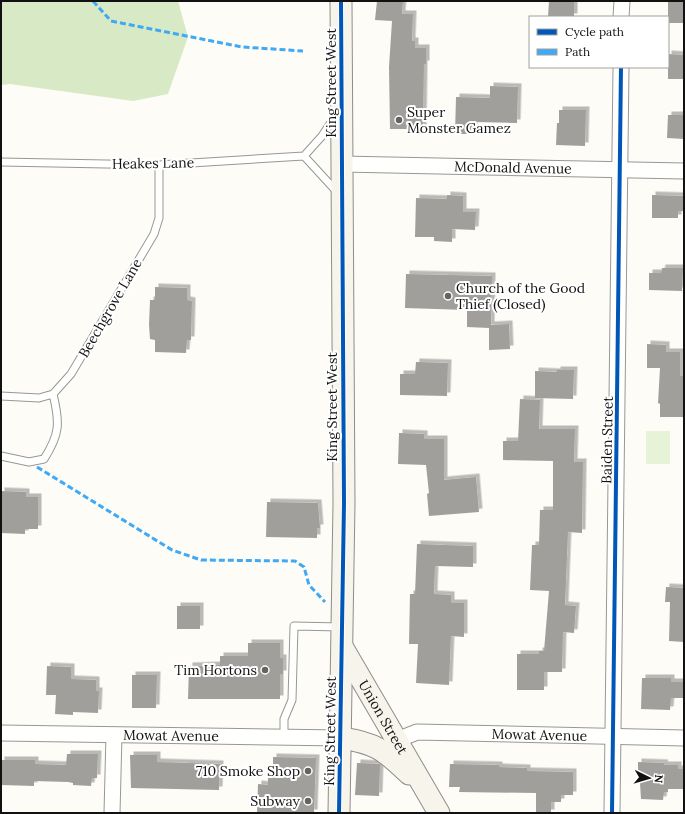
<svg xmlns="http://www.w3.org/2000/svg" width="685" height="814" viewBox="0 0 685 814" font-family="Lora,serif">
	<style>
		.green { fill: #e7f3d7 }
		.forest { fill: #d8eac5 }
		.building { fill: #a19f9c; filter: url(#shadow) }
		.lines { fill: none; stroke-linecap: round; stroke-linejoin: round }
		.service-casing { stroke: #979795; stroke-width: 9 }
		.minor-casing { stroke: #979795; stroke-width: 17 }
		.secondary-casing { stroke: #8e8d8b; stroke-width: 23 }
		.service { stroke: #fffffe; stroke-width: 7 }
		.minor { stroke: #fffffe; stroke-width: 15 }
		.secondary { stroke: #f6f4eb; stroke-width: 21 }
		.quiet { stroke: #3fa9f5; stroke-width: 3; stroke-dasharray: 6 3; stroke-linecap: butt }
		.cycleway-casing { stroke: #fff; stroke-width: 6 }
		.cycleway { stroke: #0057b8; stroke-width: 4 }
		.poi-dot { fill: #646362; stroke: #fff; stroke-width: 1.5 }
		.labels { text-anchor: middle; stroke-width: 4; stroke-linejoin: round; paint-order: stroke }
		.street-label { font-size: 14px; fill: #111; stroke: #fff }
		.poi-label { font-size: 14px; fill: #111; stroke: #fff; text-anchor: end }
	</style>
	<defs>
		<filter id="shadow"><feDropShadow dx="3.5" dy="-3.5" stdDeviation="0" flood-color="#0004"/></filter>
	</defs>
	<rect width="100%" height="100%" fill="#fdfcf7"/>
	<!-- green -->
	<path class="green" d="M646,431H670V464H646Z"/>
	<!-- forest -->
	<path class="forest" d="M1,1H178L188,37L168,94L133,101L10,84L1,85Z"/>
	<!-- building -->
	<path class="building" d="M377,1H403L402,14H413L412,41H415V48H426V64H424L423,129H390L389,67L392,21L375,20Z
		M549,1H574V17H548Z
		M668,1H684V23H668Z
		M668,54L684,55V79H668Z
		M490,86L518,87L517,123L474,122V134H455L456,97L490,98Z
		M559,110H586L585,146L556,145L557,123H559Z
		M668,115H684V139L667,138Z
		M447,195L463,196V212H476L475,230L452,229V242L434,241V237H415L416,198L447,199Z
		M652,195L684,196V211H678V218H652Z
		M662,268H683L682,291L649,290V273H661Z
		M406,274L492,276L491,325L509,324L510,349L489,350V328L467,327V310L405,308Z
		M155,287L187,288V300L192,301L191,340H187L186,353L155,352V340L150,339L149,325L150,300H155Z
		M647,344L666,345V352H680V376H684V417H660V404L658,403L660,368H647Z
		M416,362L448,363L447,396L400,395V374H415Z
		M557,370H574L573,399L535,398V371L557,372Z
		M520,399L540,400L539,429H575L574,462H583L582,533L568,532L565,605L576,606L574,633L563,632L562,672H544V690H517V654H539V651H544L549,591L530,590L532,545H539L540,510H553V461L503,460V441H518Z
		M399,433L424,434V439H444V480L476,477L479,512L429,516L427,494L429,493L426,465L398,464Z
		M1,491L26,492V497H38V529H25V534L1,533Z
		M267,502L318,503L320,528H317V538L266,537Z
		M417,544L473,546V567L435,566L434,594L451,595V603H464V637L451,636L449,685L416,683L418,644H409L410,594H415Z
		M666,587L684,588V642L669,641L670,602H665Z
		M177,606H200V629H177Z
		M248,643H280V658H283V674H280V699H188L189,666L220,665V656H248Z
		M47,666L71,667V679L96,680V691H99L98,713L73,712V715L55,714L56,695H46Z
		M132,675H157L156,708H132Z
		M642,678H671V682H684V698H671L670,710L641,709Z
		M67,754H98L97,778H92L91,786L73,785V783L68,782L34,781V786L1,785V760H35V764L66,765Z
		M130,755H157V762L220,764L219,790L131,788Z
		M273,757L316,758L314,813H257L258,784L268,785V772H273Z
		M638,762L665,763L664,765H678V769H684V789H668V792H664L663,800L641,799L640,783L638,782Z
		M357,763L380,764L379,796L355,795Z
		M450,764L499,765V767L527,768V771L573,772V795H561V802H551V813H536V793L459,792L460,787H449Z"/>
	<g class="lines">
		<defs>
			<path id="service" d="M304,156L338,193
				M1,162L159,165L304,156L322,136L336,115
				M1,396L39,398L53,394L71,374L154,234L159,218V165
				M1,456L29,462L44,459C60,434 60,423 53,394
				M284,737V719L292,700L294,626L341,627"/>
			<g id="minor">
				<path d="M621,17L622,1"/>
				<path id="s1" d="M342,164L684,171"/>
				<path id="s2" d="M1,733L341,738"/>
				<path id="s3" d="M397,740L417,732L684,738"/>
				<path d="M112,813L114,735"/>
				<path d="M612,813L621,67"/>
			</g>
			<g id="secondary">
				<path id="s4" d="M343,648L439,813"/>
				<path d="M341,738C376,743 384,750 409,774"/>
				<path d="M339,813L344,503L341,1"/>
			</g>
		</defs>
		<!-- service casing -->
		<use href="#service" class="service-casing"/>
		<!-- minor casing -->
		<use href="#minor" class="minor-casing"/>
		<!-- secondary casing -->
		<use href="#secondary" class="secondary-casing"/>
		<!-- service -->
		<use href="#service" class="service"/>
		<!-- minor -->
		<use href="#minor" class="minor"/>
		<!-- secondary -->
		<use href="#secondary" class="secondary"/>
		<!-- quiet -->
		<path class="quiet" d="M93,1L111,21L242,47L303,51
			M37,467L172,550L201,560L295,561L304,567L309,585L325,602"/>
		<defs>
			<path id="cycleway" d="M339,813L344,503L341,1
				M612,813L621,67"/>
		</defs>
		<!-- cycleway casing -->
		<use href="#cycleway" class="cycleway-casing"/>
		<!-- cycleway -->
		<use href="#cycleway" class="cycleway"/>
	</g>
	<!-- markers -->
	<g class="poi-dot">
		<circle cx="399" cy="120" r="4"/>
		<circle cx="448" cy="296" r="4"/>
		<circle cx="265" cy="670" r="4"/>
		<circle cx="308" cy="771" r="4"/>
		<circle cx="308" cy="801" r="4"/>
	</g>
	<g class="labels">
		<!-- street labels -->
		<g class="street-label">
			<text transform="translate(331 83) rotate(-90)" y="5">King Street West</text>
			<text transform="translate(153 163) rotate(-1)" y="5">Heakes Lane</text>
			<text dy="5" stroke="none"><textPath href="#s1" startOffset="171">McDonald Avenue</textPath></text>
			<text transform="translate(110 308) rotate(-60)" y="5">Beechgrove Lane</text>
			<text transform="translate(332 407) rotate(-90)" y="5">King Street West</text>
			<text transform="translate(607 440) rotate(-89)" y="5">Baiden Street</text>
			<text dy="5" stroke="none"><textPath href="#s4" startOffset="80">Union Street</textPath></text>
			<text transform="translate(330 731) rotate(-89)" y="5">King Street West</text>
			<text dy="5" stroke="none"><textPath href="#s2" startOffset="170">Mowat Avenue</textPath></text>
			<text dy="5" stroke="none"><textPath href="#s3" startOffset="144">Mowat Avenue</textPath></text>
		</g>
		<!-- poi labels -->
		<g class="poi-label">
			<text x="407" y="117" text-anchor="start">Super<tspan x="407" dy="16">Monster Gamez</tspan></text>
			<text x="456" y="293" text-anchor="start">Church of the Good<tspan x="456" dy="16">Thief (Closed)</tspan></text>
			<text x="257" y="675">Tim Hortons</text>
			<text x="300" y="776">710 Smoke Shop</text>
			<text x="300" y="806">Subway</text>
		</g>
	</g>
	<!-- border -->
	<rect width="685" height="814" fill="none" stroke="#111111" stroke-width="4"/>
	<!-- legend -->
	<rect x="529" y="16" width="140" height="52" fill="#ffffff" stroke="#a0a0a0"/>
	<rect x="537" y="29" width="20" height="6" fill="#0057b8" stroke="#a0a0a0"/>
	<text x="565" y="36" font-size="12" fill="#111111">Cycle path</text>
	<rect x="537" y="49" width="20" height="6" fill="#3fa9f5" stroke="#a0a0a0"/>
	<text x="565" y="56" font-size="12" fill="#111111">Path</text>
	<!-- north arrow -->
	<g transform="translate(649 778) rotate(95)" stroke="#ffffff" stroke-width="3" paint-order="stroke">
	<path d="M0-3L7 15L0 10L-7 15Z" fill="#111111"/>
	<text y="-6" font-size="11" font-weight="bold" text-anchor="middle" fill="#111111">N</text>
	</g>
</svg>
